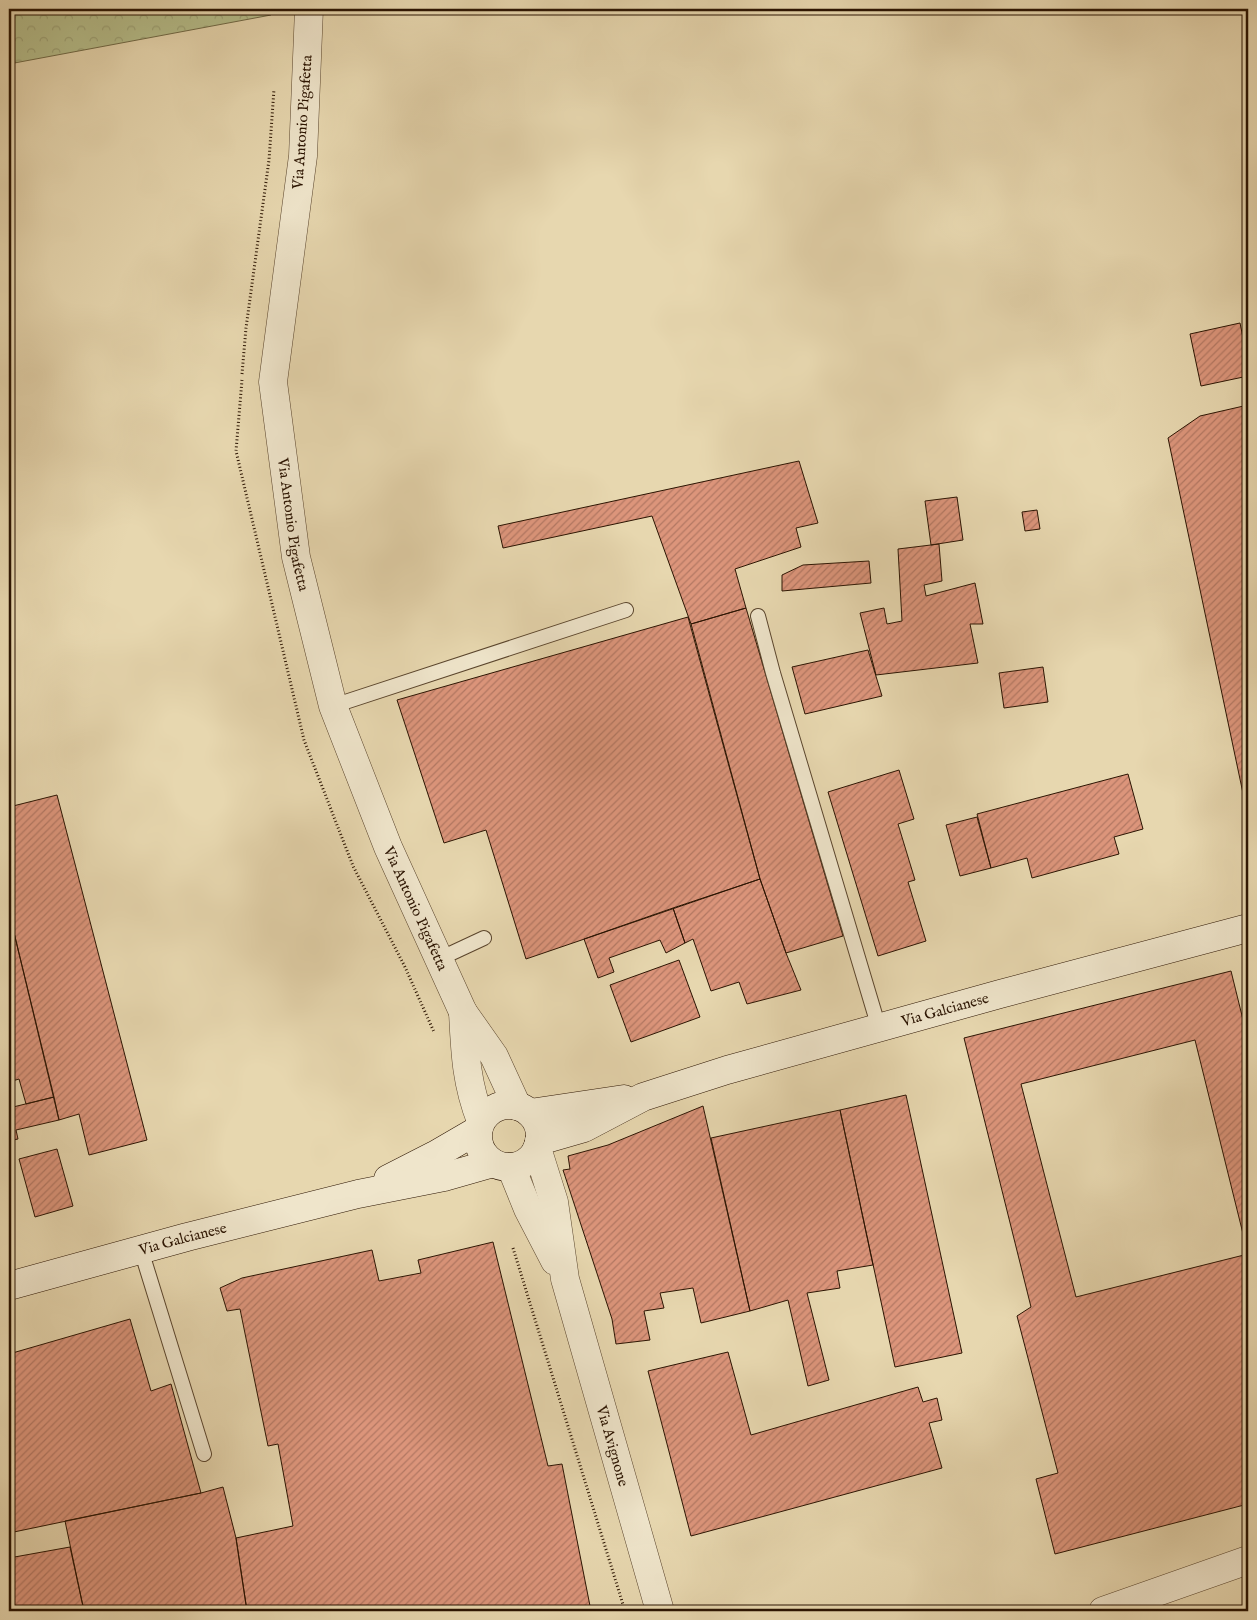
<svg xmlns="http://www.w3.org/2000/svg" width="1257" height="1620" viewBox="0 0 1257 1620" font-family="'IM FELL English',serif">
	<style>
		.park { fill: url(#park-crowns); stroke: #706946 }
		.building { fill: url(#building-hatch); stroke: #2b1402; fill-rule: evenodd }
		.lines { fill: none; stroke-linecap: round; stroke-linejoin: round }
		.lane-casing { stroke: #5a452d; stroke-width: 16 }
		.street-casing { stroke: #5a452d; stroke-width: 29 }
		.secondary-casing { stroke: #2b1402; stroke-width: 29 }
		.path { stroke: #2b1402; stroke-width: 3; stroke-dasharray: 1 2.5; stroke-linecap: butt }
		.lane { stroke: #efe5cb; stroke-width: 14 }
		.street { stroke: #efe5cb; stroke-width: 28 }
		.secondary { stroke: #efe5cb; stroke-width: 28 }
		.labels { text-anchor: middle; stroke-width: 4.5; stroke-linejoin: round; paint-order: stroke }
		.street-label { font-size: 15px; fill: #2b1402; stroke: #efe5cb }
	</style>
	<defs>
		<pattern id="park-crowns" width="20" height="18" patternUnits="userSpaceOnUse" patternTransform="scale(1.25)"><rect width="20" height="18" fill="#b6be8b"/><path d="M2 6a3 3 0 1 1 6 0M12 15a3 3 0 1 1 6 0" fill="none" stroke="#9da276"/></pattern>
		<pattern id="building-hatch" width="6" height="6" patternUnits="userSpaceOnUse" patternTransform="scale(1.25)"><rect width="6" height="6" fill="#dc957b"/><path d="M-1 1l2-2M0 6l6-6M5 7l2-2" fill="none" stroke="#b37863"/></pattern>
	</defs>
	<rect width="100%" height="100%" fill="#e7d7af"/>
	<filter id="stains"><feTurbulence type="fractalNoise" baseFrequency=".004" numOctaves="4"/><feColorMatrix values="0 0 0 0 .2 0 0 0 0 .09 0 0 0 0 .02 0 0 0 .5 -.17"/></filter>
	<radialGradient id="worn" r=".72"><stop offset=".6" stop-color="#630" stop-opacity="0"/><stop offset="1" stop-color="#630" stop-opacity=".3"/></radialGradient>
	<!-- park -->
	<path class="park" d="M9,9H271V15L9,64Z"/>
	<!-- building -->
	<path class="building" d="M1240,323L1248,362V376L1201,386L1190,334Z
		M1248,405V817L1168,438L1200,416Z
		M799,461L818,523L796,528L801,547L735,569L746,608L691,624L652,516L503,548L498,526Z
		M957,497L963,540L931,545L925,501Z
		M1037,510L1040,529L1025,531L1022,512Z
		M939,544L942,581L924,585L926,596L975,583L983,624H970L978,663L876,675L860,613L884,608L887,624L902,621L898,549Z
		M869,561L871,583L782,591V575L803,565Z
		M746,608L843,936L786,953L760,879L691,624Z
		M688,617L760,879L526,959L486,830L444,843L397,700Z
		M868,650L882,696L805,714L792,667Z
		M1043,667L1048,702L1004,708L999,673Z
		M899,770L914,819L898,824L915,880L908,882L926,941L878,956L828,792Z
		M1128,774L1143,829L1114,837L1119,854L1032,878L1027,858L991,868L977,814Z
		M57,795L147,1140L89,1155L79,1114L59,1120L9,912V807Z
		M977,817L991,868L960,876L946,825Z
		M760,879L786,953L801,990L747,1004L739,982L711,991L693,939L685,943L673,908Z
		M673,908L685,943L666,953L660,940L609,958L614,972L598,978L584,939Z
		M9,912L54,1097L26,1104L19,1079L9,1082Z
		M679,960L700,1017L631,1042L610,985Z
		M1231,971L1248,1040V1504L1055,1554L1036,1479L1058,1473L1017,1316L1031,1307L964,1038ZM1195,1040L1248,1254L1076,1297L1021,1084Z
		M906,1095L962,1353L895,1367L840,1110Z
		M54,1097L59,1120L16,1130L18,1139L9,1141V1108Z
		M703,1106L750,1311L701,1323L693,1288L660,1293L664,1308L644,1311L650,1340L616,1344L612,1319L563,1170L570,1169L568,1156L608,1145Z
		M840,1110L873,1265L837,1271L840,1288L807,1293L829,1380L808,1386L788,1300L750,1311L711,1138Z
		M57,1149L73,1206L35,1217L19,1159Z
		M493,1242L548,1466L562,1464L591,1611H247L236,1538L293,1526L278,1444L268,1446L240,1309L227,1311L220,1288L242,1278L372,1250L379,1281L421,1273L418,1260Z
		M130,1319L151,1391L171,1384L201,1493L9,1533V1354Z
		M728,1352L751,1435L918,1387L923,1402L937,1398L942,1420L929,1423L942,1468L691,1536L648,1371Z
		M223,1487L236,1538L247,1611H84L65,1521L201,1493Z
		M70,1547L84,1611H9V1558Z"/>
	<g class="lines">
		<defs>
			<path id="lane" d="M758,616L773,673L879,1028
				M333,706L626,610
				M439,959L484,938
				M141,1250L204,1454"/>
			<g id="street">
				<path id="s1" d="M309,9L303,156L273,382L296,557L333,706L388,847L463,1012L494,1056L517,1106"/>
				<path d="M463,1012C465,1052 466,1083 481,1121"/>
				<path id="s2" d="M537,1148L554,1202L565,1279L660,1611"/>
				<path d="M511,1167L528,1209L555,1261"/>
				<path d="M1103,1611L1248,1560"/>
			</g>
			<g id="secondary">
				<circle cx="509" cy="1136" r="31"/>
				<path d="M530,1113L624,1099"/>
				<path id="s3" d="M539,1141L584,1128L643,1097L727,1070L1000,994L1248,928"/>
				<path d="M388,1179L435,1155L478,1130"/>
				<path id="s4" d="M9,1286L187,1237L358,1194L444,1177L493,1163"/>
			</g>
		</defs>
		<!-- lane casing -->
		<use href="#lane" class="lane-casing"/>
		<!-- street casing -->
		<use href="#street" class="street-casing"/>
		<!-- secondary casing -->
		<use href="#secondary" class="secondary-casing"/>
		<!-- path -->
		<path class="path" d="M242,374L246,328L269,160L274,89
			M242,380L236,451L304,740L353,866L405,967L434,1032
			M513,1248L625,1611"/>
		<!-- lane -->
		<use href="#lane" class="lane"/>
		<!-- street -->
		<use href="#street" class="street"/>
		<!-- secondary -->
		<use href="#secondary" class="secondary"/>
	</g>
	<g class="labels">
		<!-- street labels -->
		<g class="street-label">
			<text transform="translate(302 122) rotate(-86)" y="5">Via Antonio Pigafetta</text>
			<text dy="5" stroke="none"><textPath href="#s1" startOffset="519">Via Antonio Pigafetta</textPath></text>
			<text dy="5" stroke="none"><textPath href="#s1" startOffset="924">Via Antonio Pigafetta</textPath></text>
			<text dy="5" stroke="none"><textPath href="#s3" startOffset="428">Via Galcianese</textPath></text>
			<text dy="5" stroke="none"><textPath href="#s4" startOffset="180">Via Galcianese</textPath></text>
			<text dy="5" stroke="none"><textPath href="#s2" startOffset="308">Via Avignone</textPath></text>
		</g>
	</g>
	<!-- margin -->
	<rect width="1257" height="1620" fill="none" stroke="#e7d7af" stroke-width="30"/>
	<rect x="10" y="10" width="1237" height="1600" fill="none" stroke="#2b1402" stroke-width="2.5"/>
	<rect x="15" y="15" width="1227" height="1590" fill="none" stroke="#2b1402"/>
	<rect width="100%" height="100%" filter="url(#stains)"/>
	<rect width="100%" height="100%" fill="url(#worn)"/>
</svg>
